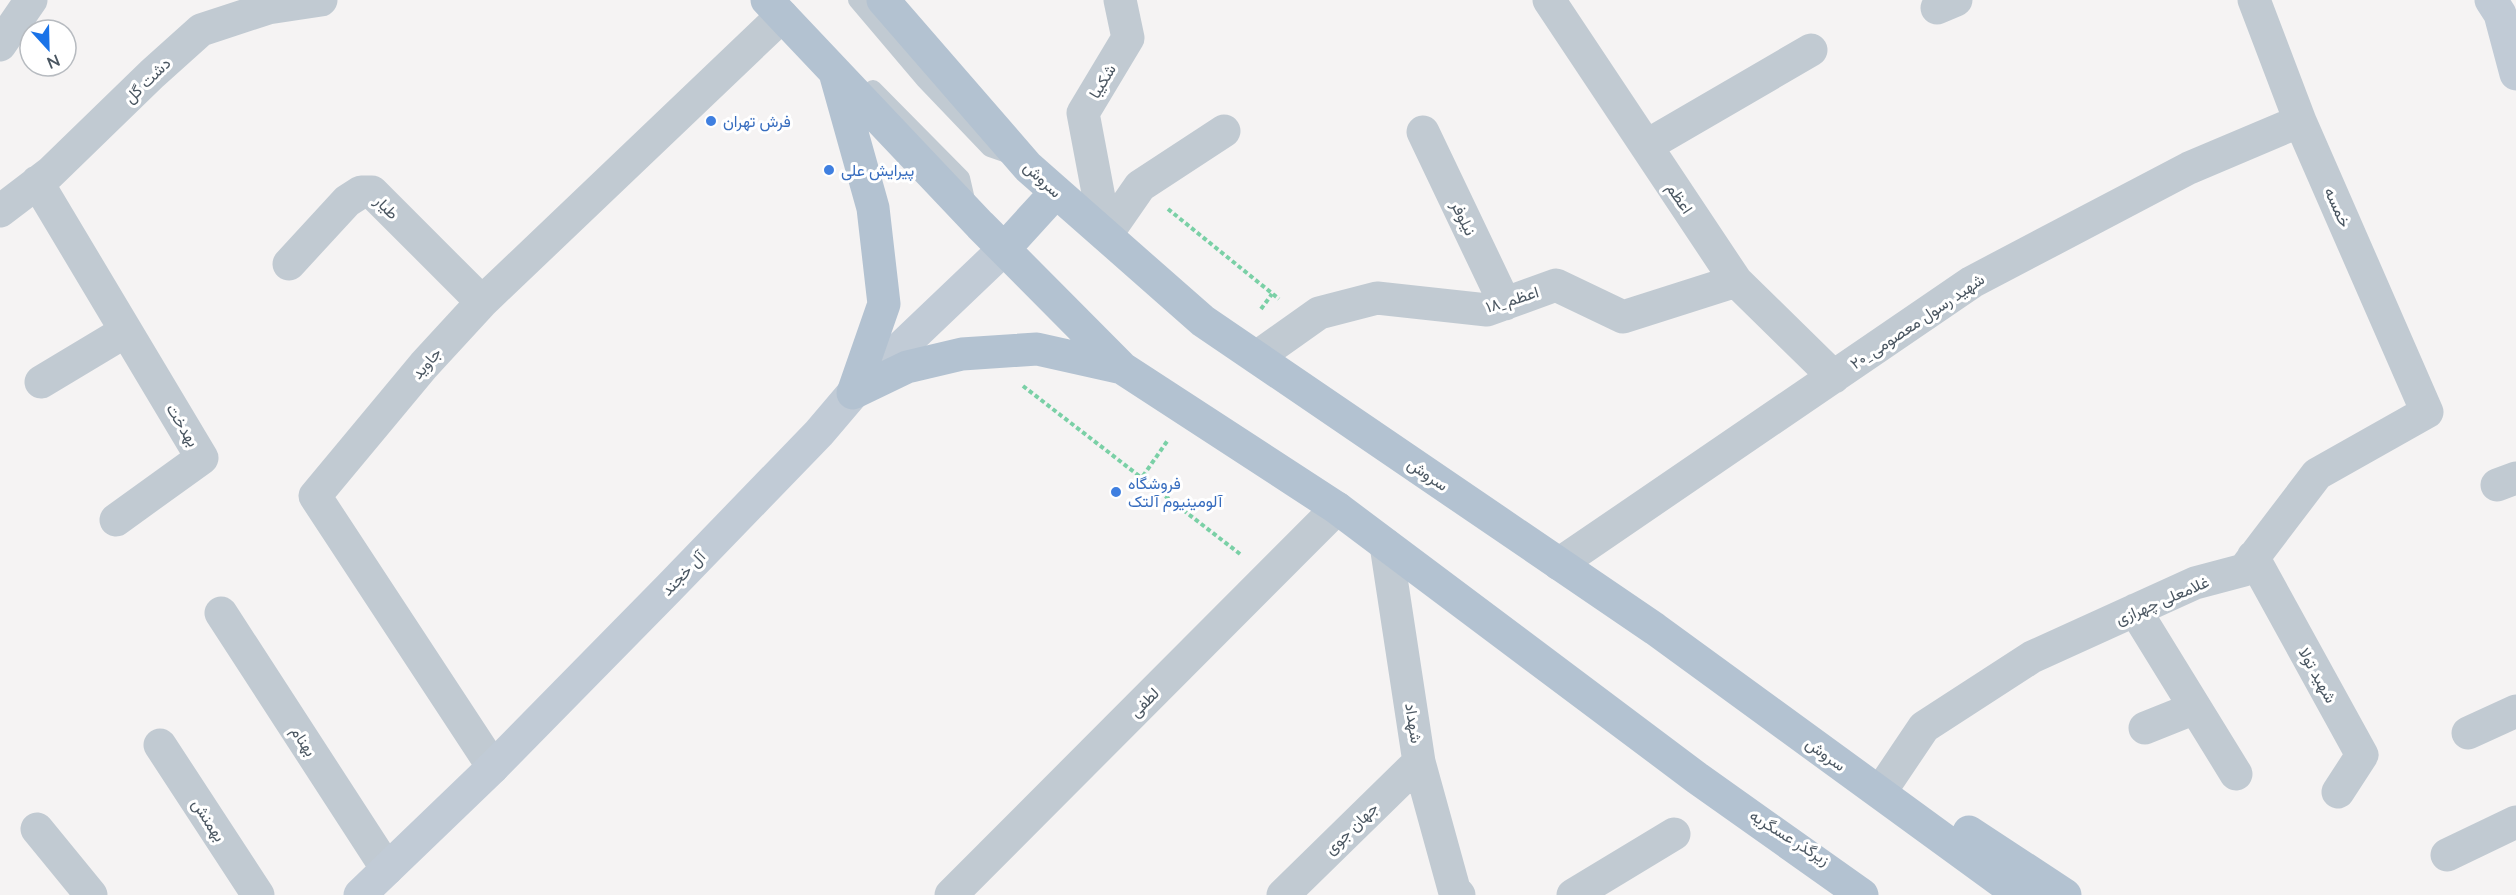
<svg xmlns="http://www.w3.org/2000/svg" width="2516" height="895" viewBox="0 0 2516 895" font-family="Lato,Vazirmatn,sans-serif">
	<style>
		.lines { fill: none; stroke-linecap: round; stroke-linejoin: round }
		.path { stroke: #7ad0a6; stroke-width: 4; stroke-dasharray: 4.5 3; stroke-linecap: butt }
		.lane { stroke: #c1cad2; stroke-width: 18 }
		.street { stroke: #c1cad2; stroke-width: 33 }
		.secondary { stroke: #c1cbd6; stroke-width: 33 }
		.primary { stroke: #b3c2d1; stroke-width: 33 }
		.shop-dot { fill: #3f7fe0; stroke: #fff; stroke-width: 2 }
		.labels { text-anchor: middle; stroke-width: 6; stroke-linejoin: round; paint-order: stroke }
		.street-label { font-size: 16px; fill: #4a5661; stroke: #fff }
		.shop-label { font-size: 16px; fill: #366cbe; stroke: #fff; text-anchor: start }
	</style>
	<rect width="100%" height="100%" fill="#f5f3f3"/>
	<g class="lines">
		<!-- path -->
		<path class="path" d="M1168,209L1279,299
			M1261,309L1272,294
			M1023,386L1240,554
			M1143,476L1168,440"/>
		<!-- lane -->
		<path class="lane" d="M857,0L924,79L990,148L1013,156
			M873,89L961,178L967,204"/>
		<!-- street -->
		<path class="street" d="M1549,0L1736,281L1834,377
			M1937,8L1956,0
			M0,45L31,0
			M1423,132L1505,304
			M1646,146L1811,50
			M37,182L202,458L116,520
			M0,211L50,173L152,74L201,30L268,8L321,0
			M1106,235L1083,113L1128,38L1120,0
			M1106,235L1140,186L1224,131
			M289,264L347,201L361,192H372L482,302
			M1257,357L1319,313L1377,298L1487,310L1556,285L1623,317L1736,281
			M41,382L126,331
			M2497,485L2516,478
			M1386,545L1419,762L1454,889L1459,895
			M2253,557L2362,755L2338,792
			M1559,564L1972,282L2189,168L2300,121
			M2135,610L2236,774
			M221,613L387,869
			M2145,728L2195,708
			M2468,733L2516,711
			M160,745L258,895
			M493,767L315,496L424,365L482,302L782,16
			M1889,779L1924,727L2032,657L2195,583L2244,570L2317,474L2427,412L2300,121L2254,0
			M37,829L91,895
			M2447,855L2516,822
			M951,895L1337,508
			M1283,895L1419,762
			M1573,895L1674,834"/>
		<!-- secondary -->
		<path class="secondary" d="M2491,0L2500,14L2516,74
			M360,895L493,767L669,588L819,433L853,393L1004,249"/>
		<!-- primary -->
		<path class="primary" d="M767,0L980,225L1122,368L1337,508L1697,778L1862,895
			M883,0L1028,167L1203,321L1655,629L2020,895
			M836,76L873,208L884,304L853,393
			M1004,249L1056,192
			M853,393L907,367L962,354L1037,349L1122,368
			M1969,832L2065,895"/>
	</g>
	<!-- markers -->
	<g class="shop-dot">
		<circle cx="711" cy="121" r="6"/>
		<circle cx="829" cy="170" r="6"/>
		<circle cx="1116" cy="492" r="6"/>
	</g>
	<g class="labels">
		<!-- street labels -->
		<g class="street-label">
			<text transform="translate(147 80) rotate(-44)" y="6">دشت گل</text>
			<text transform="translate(1102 81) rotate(-59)" y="6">شکیبا</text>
			<text transform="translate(1043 179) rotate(43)" y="6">سروش</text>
			<text transform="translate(1680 198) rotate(56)" y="6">اعظم</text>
			<text transform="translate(387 207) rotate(45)" y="6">طیار</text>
			<text transform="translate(2338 207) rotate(66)" y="6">خمسه</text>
			<text transform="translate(1464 218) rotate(64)" y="6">نیلوفر</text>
			<text transform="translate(1512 299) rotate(-17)" y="6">۱۸_اعظم</text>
			<text transform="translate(1917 321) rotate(-34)" y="6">۲۰_شهید رسول معصومی</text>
			<text transform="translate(426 363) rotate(-49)" y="6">جاوید</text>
			<text transform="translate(183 425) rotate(59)" y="6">بهدخت</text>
			<text transform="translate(1428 474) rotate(34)" y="6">سروش</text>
			<text transform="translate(683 573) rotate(-46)" y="6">آل خجند</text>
			<text transform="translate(2162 600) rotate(-23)" y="6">غلامعلی چهرازی</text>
			<text transform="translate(2318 675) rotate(61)" y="6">شهید تولا</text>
			<text transform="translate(1144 702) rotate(-45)" y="6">لطفی</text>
			<text transform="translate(1414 723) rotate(81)" y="6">شهداد</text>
			<text transform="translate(304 741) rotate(57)" y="6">بهنام</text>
			<text transform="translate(1826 754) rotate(36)" y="6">سروش</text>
			<text transform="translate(209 820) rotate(57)" y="6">بهمنش</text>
			<text transform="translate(1351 828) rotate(-44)" y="6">جهان جوی</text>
			<text transform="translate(1790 837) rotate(32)" y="6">زیرگذر عسگریه</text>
		</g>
		<!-- shop labels -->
		<g class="shop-label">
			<text x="723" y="127">فرش تهران</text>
			<text x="841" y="176">پیرایش علی</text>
			<text x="1128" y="489">فروشگاه<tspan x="1128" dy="18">آلومینیوم آلتک</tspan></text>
		</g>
	</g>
	<!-- north arrow -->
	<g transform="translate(48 48) rotate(158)"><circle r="28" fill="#ffffff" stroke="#b7bbc0" stroke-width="1.5"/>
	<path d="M0-4.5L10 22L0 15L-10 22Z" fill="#1a73e8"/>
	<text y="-9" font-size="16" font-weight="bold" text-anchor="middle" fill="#4a5661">N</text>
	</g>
</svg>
